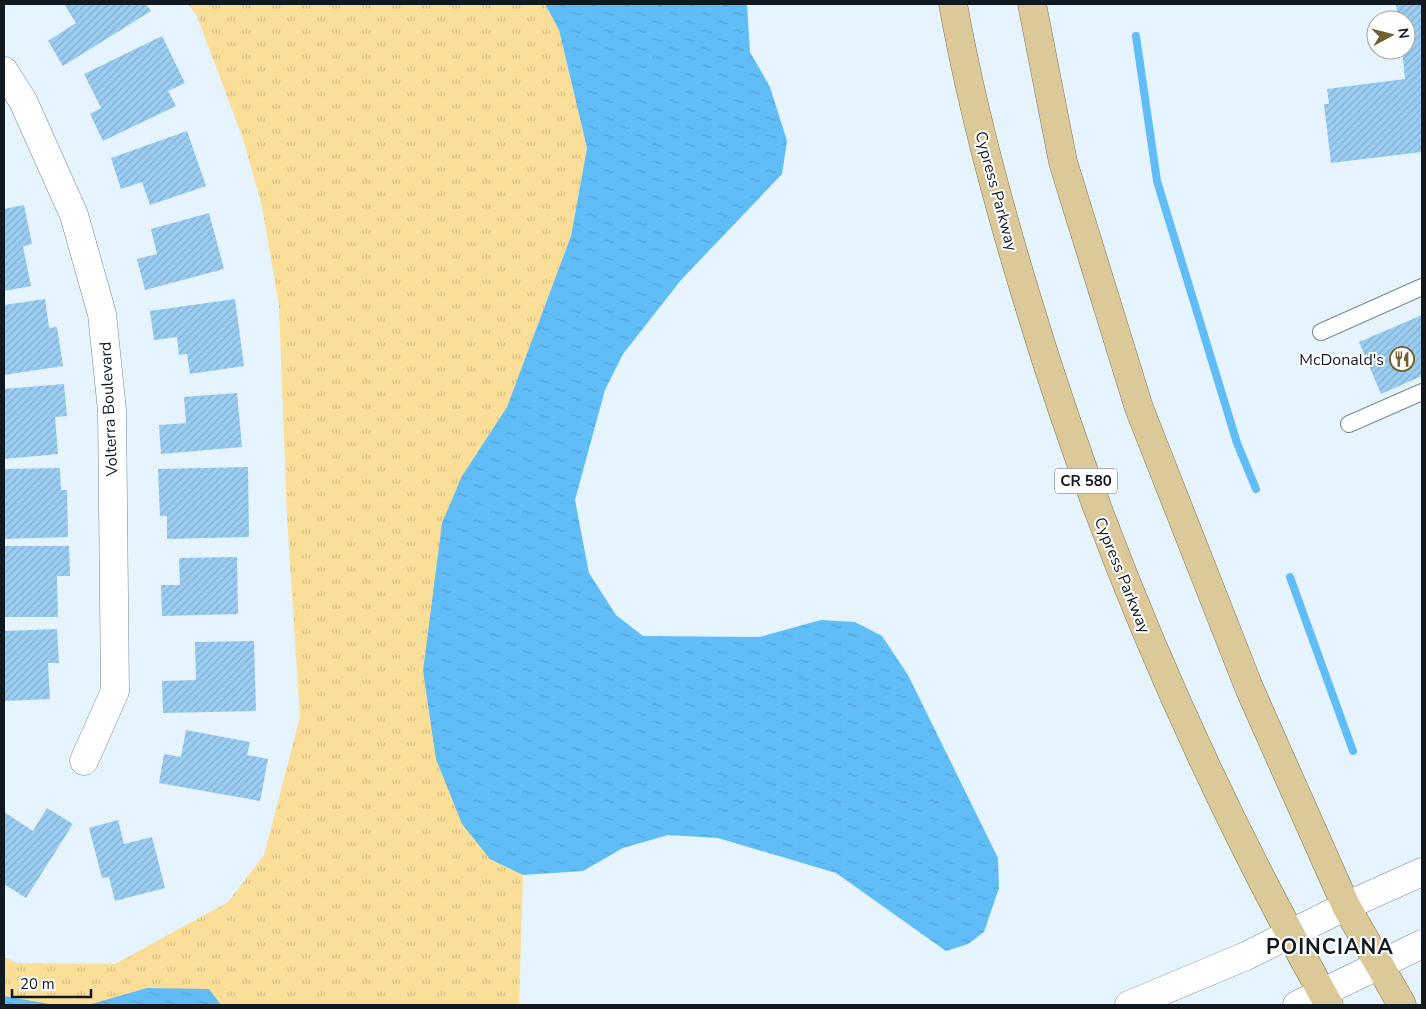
<svg xmlns="http://www.w3.org/2000/svg" width="1426" height="1009" viewBox="0 0 1426 1009" font-family="'Nunito Sans',sans-serif">
	<style>
		.grass { fill: url(#grass-tufts) }
		.water { fill: url(#water-ripples) }
		.lines { fill: none; stroke-linecap: round; stroke-linejoin: round }
		.stream { stroke: #61bdf8; stroke-width: 8 }
		.building { fill: url(#building-hatch) }
		.lane-casing { stroke: #738898; stroke-width: 18 }
		.street-casing { stroke: #738898; stroke-width: 29 }
		.secondary-casing { stroke: #738898; stroke-width: 29 }
		.primary-casing { stroke: #847443; stroke-width: 29 }
		.lane { stroke: #fff; stroke-width: 16 }
		.street { stroke: #fff; stroke-width: 28 }
		.secondary { stroke: #fff; stroke-width: 28 }
		.primary { stroke: #dbc99a; stroke-width: 28 }
		.labels { text-anchor: middle; stroke-width: 4; stroke-linejoin: round; paint-order: stroke }
		.shield { fill: #fff; stroke: #585e62; stroke-width: 1 }
		.shield-label { font-size: 15px; font-weight: bold; fill: #10191f }
		.street-label { font-size: 16px; fill: #10191f; stroke: #fff }
		.poi-label { font-size: 16px; fill: #10191f; stroke: #fff; text-anchor: end }
		.district-label { font-size: 21px; font-weight: bold; letter-spacing: 1px; fill: #10191f; stroke: #fff }
	</style>
	<defs>
		<pattern id="grass-tufts" width="24" height="20" patternUnits="userSpaceOnUse" patternTransform="scale(1.25)"><rect width="24" height="20" fill="#fbdf98"/><path d="M3 7l-1-3M5 7V3M7 7l1-3M15 17l-1-3M17 17v-4M19 17l1-3" fill="none" stroke="#d6bf83"/></pattern>
		<pattern id="water-ripples" width="26" height="14" patternUnits="userSpaceOnUse" patternTransform="scale(1.25)"><rect width="26" height="14" fill="#61bdf8"/><path d="M2 4q2-2 4 0t4 0M15 11q2-2 4 0t4 0" fill="none" stroke="#53a2d4"/></pattern>
		<pattern id="building-hatch" width="6" height="6" patternUnits="userSpaceOnUse" patternTransform="scale(1.25)"><rect width="6" height="6" fill="#9acdf1"/><path d="M-1 1l2-2M0 6l6-6M5 7l2-2" fill="none" stroke="#84afce"/></pattern>
	</defs>
	<rect width="100%" height="100%" fill="#e5f4fe"/>
	<!-- grass -->
	<path class="grass" d="M188,4H545L559,30L587,148L571,236L507,407L462,476L490,859L523,875L519,1005H4V957L17,963L115,964L228,902L264,855L300,717L287,517L279,306L262,206L243,139L197,16Z"/>
	<!-- water -->
	<path class="water" d="M545,4H747L750,52L770,87L787,141L782,174L681,280L623,354L605,390L575,500L589,573L616,615L643,636L759,637L821,620L855,622L882,636L908,675L998,858L999,888L984,932L968,944L946,951L836,873L718,838L668,835L623,848L583,871L523,875L490,859L462,824L436,759L423,671L442,523L462,476L507,407L571,236L587,148L559,30Z
		M147,988L209,989L221,1005H88Z
		M4,995V996L55,1005H4Z"/>
	<g class="lines">
		<!-- stream -->
		<path class="stream" d="M1136,36L1157,181L1237,443L1256,489
			M1290,577L1353,751"/>
	</g>
	<!-- building -->
	<path class="building" d="M64,4H146L151,11L63,66L48,41L76,23Z
		M1396,4H1422V152L1331,163L1324,104H1329L1327,89L1405,79L1402,50H1406V20H1398Z
		M162,36L185,83L168,91L176,106L103,141L90,114L101,108L84,74Z
		M187,131L206,186L150,205L142,182L121,189L111,158Z
		M24,205L32,244L23,246L31,286L4,291V209Z
		M209,213L224,269L145,290L137,259L157,254L151,229Z
		M45,299L49,328L57,327L63,366L4,375V305Z
		M235,299L244,366L190,374L187,354L179,355L177,337L154,340L150,311Z
		M1422,315V376L1381,394L1359,342Z
		M64,384L67,416L55,417L58,454L4,459V389Z
		M237,393L242,447L161,454L159,425L186,423L184,397Z
		M248,467L249,537L167,539V516H160L158,469Z
		M60,468L61,490H67L68,537L4,539V469Z
		M4,546H69L70,576H57L58,617H4Z
		M237,557L238,614L162,616L161,585H180L179,558Z
		M57,629L59,663H48L50,699L4,701V631Z
		M254,641L256,711L163,713L162,681L196,680L195,642Z
		M186,730L250,742L247,755L268,759L260,801L159,783L164,754L181,757Z
		M47,808L73,824L26,898L4,884V812L33,831Z
		M118,820L124,844L152,837L165,888L115,901L109,877L102,878L89,828Z"/>
	<g class="lines">
		<defs>
			<path id="lane" d="M1321,332L1422,287
				M1349,424L1422,392"/>
			<path id="street" d="M4,71L23,101L74,215L102,314L112,410L115,691L84,761"/>
			<path id="secondary" d="M1129,1005L1246,956L1346,906L1422,872
				M1297,1005L1422,944"/>
			<path id="primary" d="M953,4C971,104 998,204 1028,302C1102,548 1204,782 1329,1005
				M1032,4L1063,162L1139,408L1250,690L1346,906L1402,1005"/>
		</defs>
		<!-- lane casing -->
		<use href="#lane" class="lane-casing"/>
		<!-- street casing -->
		<use href="#street" class="street-casing"/>
		<!-- secondary casing -->
		<use href="#secondary" class="secondary-casing"/>
		<!-- primary casing -->
		<use href="#primary" class="primary-casing"/>
		<!-- lane -->
		<use href="#lane" class="lane"/>
		<!-- street -->
		<use href="#street" class="street"/>
		<!-- secondary -->
		<use href="#secondary" class="secondary"/>
		<!-- primary -->
		<use href="#primary" class="primary"/>
	</g>
	<!-- icons -->
	<defs>
		<symbol id="restaurant-ring" viewBox="-11 -11 22 22"><circle r="9.5" fill="#fff" stroke="#72602e" stroke-width="1.5"/><path d="M-5-6h1v4h1v-4h1v4h1v-4h1v5L-1.5 .5V6h-2V.5L-5-1ZM5-6V6H3V1.5H1.5Q1.5-4 5-6Z" fill="#72602e"/></symbol>
	</defs>
	<g fill-rule="evenodd">
		<use href="#restaurant-ring" x="1388" y="345" width="28" height="28"/>
	</g>
	<g class="labels">
		<!-- shield labels -->
		<rect class="shield" x="1055" y="468.5" width="62" height="25" rx="4"/>
		<g class="shield-label">
			<text x="1086" y="486">CR 580</text>
		</g>
		<!-- street labels -->
		<g class="street-label">
			<text transform="translate(997 191) rotate(75)" y="6">Cypress Parkway</text>
			<text transform="translate(108 409) rotate(-93)" y="6">Volterra Boulevard</text>
			<text transform="translate(1123 575) rotate(68)" y="6">Cypress Parkway</text>
		</g>
		<!-- poi labels -->
		<g class="poi-label">
			<text x="1384" y="365">McDonald's</text>
		</g>
		<!-- district labels -->
		<g class="district-label">
			<text x="1330" y="954">POINCIANA</text>
		</g>
	</g>
	<!-- border -->
	<rect width="1426" height="1009" fill="none" stroke="#10191f" stroke-width="10"/>
	<!-- north arrow -->
	<g transform="translate(1391 35) rotate(83)"><circle r="24" fill="#ffffff" stroke="#9fa3a5"/>
	<path d="M0-4L9 19L0 12L-9 19Z" fill="#72602e"/>
	<text y="-8" font-size="14" font-weight="bold" text-anchor="middle" fill="#10191f">N</text>
	</g>
	<!-- scale -->
	<path d="M12 989v8h79v-8" fill="none" stroke="#10191f" stroke-width="2.5"/>
	<text x="20" y="989" font-size="15" fill="#10191f" stroke="#ffffff" stroke-width="4" paint-order="stroke">20 m</text>
</svg>
